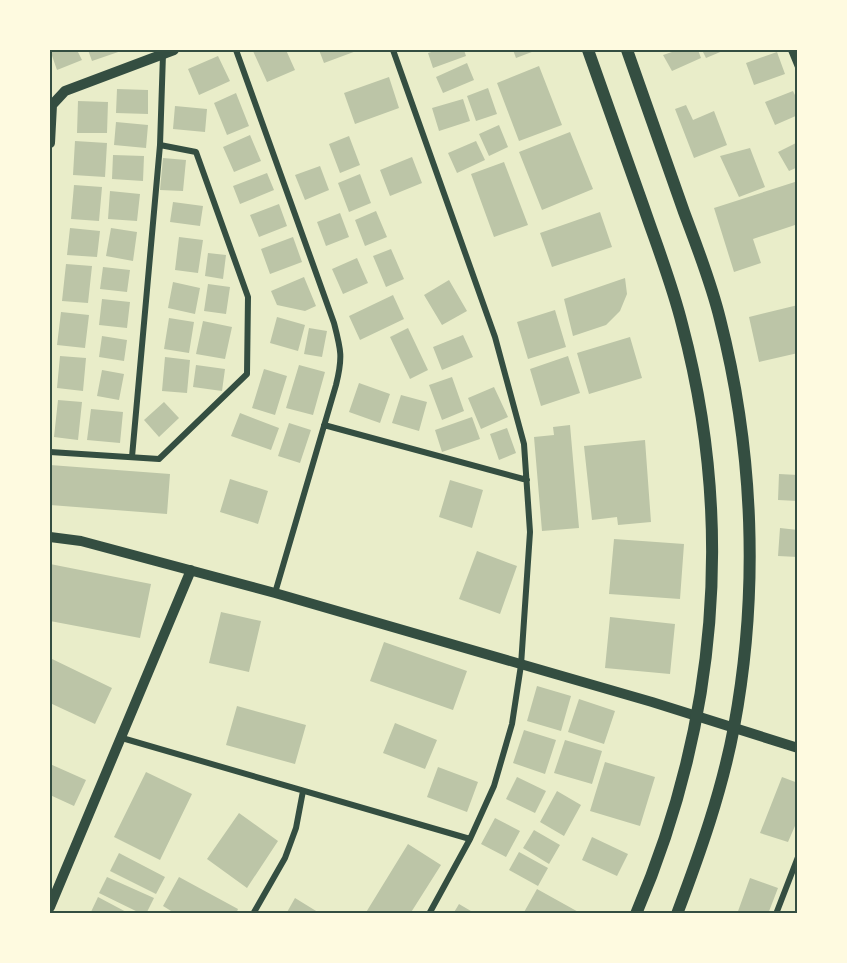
<svg xmlns="http://www.w3.org/2000/svg" width="847" height="963" viewBox="0 0 847 963" font-family="'DM Sans',sans-serif">
	<style>
		.building { fill: #bcc5a7 }
		.lines { fill: none; stroke-linecap: round; stroke-linejoin: round }
		.minor { stroke: #344e41; stroke-width: 6 }
		.tertiary { stroke: #344e41; stroke-width: 10 }
		.secondary { stroke: #344e41; stroke-width: 12 }
		.neatline { fill: none; stroke: #344e41; stroke-width: 2 }
	</style>
	<rect width="100%" height="100%" fill="#e9edc9"/>
	<!-- building -->
	<path class="building" d="M50,50H77L82,60L57,70Z
		M88,50H124L92,61Z
		M255,50H286L295,70L267,82L253,51Z
		M319,50H359L324,63Z
		M438,50H464L466,56L433,68L428,53Z
		M513,50H537L516,58Z
		M678,50H698L701,58L672,71L663,55Z
		M702,50H725L706,58Z
		M777,52L785,74L754,85L746,63Z
		M218,56L230,81L199,95L188,69Z
		M467,63L474,80L443,93L436,77Z
		M539,66L562,125L519,141L497,83Z
		M389,77L399,108L355,124L344,93Z
		M488,88L497,114L476,121L467,96Z
		M117,89L148,90V114L116,113Z
		M793,91L798,101V115L775,125L765,102Z
		M236,93L249,126L227,135L214,103Z
		M463,99L470,121L439,131L432,108Z
		M78,101L108,102L107,133H77Z
		M686,105L693,120L714,111L727,145L694,158L675,109Z
		M175,106L207,109L205,132L173,129Z
		M116,122L148,125L146,148L114,145Z
		M499,125L508,147L489,156L479,134Z
		M570,132L593,189L542,210L519,152Z
		M250,135L261,161L234,172L223,147Z
		M349,136L360,165L340,173L329,144Z
		M75,141L107,143L105,177L73,175Z
		M476,141L485,160L457,173L448,153Z
		M798,142V167L789,171L778,152Z
		M750,148L765,187L739,197L720,156Z
		M113,155L144,156L143,181L112,179Z
		M412,157L422,183L390,196L380,170Z
		M163,158L186,160L183,191L160,190Z
		M504,162L528,225L494,237L471,174Z
		M320,166L329,190L305,200L295,175Z
		M267,173L274,190L240,204L233,186Z
		M360,174L371,203L349,212L338,183Z
		M798,181V224L753,239L761,263L734,272L714,208Z
		M74,185L102,187L99,221L71,219Z
		M110,191L140,194L137,221L108,219Z
		M173,202L203,206L200,226L170,222Z
		M279,204L287,226L259,237L250,215Z
		M376,211L387,237L365,246L355,220Z
		M600,212L612,247L552,267L540,233Z
		M340,213L349,237L326,246L317,222Z
		M70,228L100,231L97,257L67,255Z
		M111,228L137,232L133,261L106,256Z
		M179,237L203,240L198,273L175,270Z
		M293,237L302,262L270,274L261,249Z
		M391,249L404,279L386,287L373,256Z
		M208,253L226,255L223,279L205,276Z
		M357,258L368,283L343,294L332,269Z
		M66,264L92,266L88,303L62,301Z
		M103,267L130,270L127,292L100,289Z
		M304,277L316,306L305,311L277,305L271,291Z
		M625,278L627,294L620,311L606,325L573,336L564,299Z
		M449,280L467,311L442,325L424,295Z
		M173,282L200,288L195,314L168,308Z
		M208,284L230,287L226,314L204,311Z
		M393,295L404,319L360,340L349,316Z
		M102,299L130,302L127,328L99,325Z
		M798,305V353L759,362L749,317Z
		M555,310L566,347L528,359L517,322Z
		M61,312L89,315L85,348L57,345Z
		M277,317L305,325L298,351L270,343Z
		M169,318L194,322L189,353L164,349Z
		M203,321L232,327L225,359L196,354Z
		M309,328L327,331L322,357L304,354Z
		M408,328L428,370L410,379L390,337Z
		M463,335L473,357L442,370L433,347Z
		M102,336L127,340L124,361L99,357Z
		M630,337L642,378L589,394L577,353Z
		M60,356L86,358L83,391L57,388Z
		M568,356L580,393L541,406L530,369Z
		M165,357L190,360L187,393L162,391Z
		M196,365L225,369L222,391L193,387Z
		M299,365L325,372L313,415L286,408Z
		M264,369L287,376L275,415L252,408Z
		M102,370L124,374L119,400L97,396Z
		M452,377L464,411L442,420L429,385Z
		M359,383L390,394L380,423L349,412Z
		M494,387L508,417L481,429L468,398Z
		M401,395L427,402L419,431L392,423Z
		M58,400L82,402L78,440L54,437Z
		M164,402L179,418L159,437L144,420Z
		M91,409L123,412L120,443L87,440Z
		M240,413L279,428L271,450L231,436Z
		M472,417L480,439L442,452L435,430Z
		M289,423L311,430L300,463L278,456Z
		M570,425L579,528L542,531L534,437L554,435L553,427Z
		M507,428L516,453L499,460L490,434Z
		M645,440L651,522L618,525L617,517L592,520L584,446Z
		M50,465L170,474L167,514L50,505Z
		M779,474L798,475V501L778,500Z
		M230,479L268,491L258,524L220,512Z
		M450,480L483,490L472,528L439,517Z
		M780,528L798,530V557L778,556Z
		M614,539L684,544L680,599L609,594Z
		M477,551L517,566L500,614L459,599Z
		M50,564L151,584L140,638L50,621Z
		M221,612L261,621L249,672L209,663Z
		M610,617L675,624L670,674L605,668Z
		M384,642L467,671L453,710L370,681Z
		M50,658L112,688L95,724L50,703Z
		M537,686L571,696L561,731L527,721Z
		M579,699L615,711L604,744L568,732Z
		M237,706L306,725L295,764L226,745Z
		M395,723L437,740L425,769L383,753Z
		M524,730L556,740L545,774L513,763Z
		M565,740L602,751L592,784L554,773Z
		M605,762L655,777L640,826L590,811Z
		M50,764L86,780L74,806L50,795Z
		M438,767L478,782L467,812L427,797Z
		M146,772L192,794L160,860L114,837Z
		M517,777L546,791L535,813L506,799Z
		M782,777L798,783V819L788,842L760,833Z
		M557,791L581,805L564,836L540,822Z
		M239,813L278,841L247,888L207,859Z
		M495,818L520,831L506,857L481,844Z
		M534,830L560,845L549,864L523,848Z
		M592,837L628,854L617,876L582,860Z
		M408,844L441,865L410,914H365Z
		M519,852L548,868L538,886L509,870Z
		M119,853L165,877L156,894L110,871Z
		M107,877L154,898L146,914H142L99,893Z
		M179,877L238,909L236,914H176L163,906Z
		M750,878L778,888L768,914H737Z
		M537,889L582,914H523Z
		M98,897L130,914H90Z
		M295,898L321,914H286Z
		M459,904L476,914H453Z"/>
	<g class="lines">
		<!-- minor -->
		<path class="minor" d="M236,50L334,323C341,350 343,357 336,385L275,593
			M393,50L495,337L524,444L530,532L521,665L512,724L494,786L470,839L429,914
			M791,50L798,67
			M324,425L527,480
			M50,452L159,459L247,374L248,297L196,152L160,145
			M132,457L160,145L163,54
			M122,738L470,839
			M253,914L285,858L296,828L303,791
			M776,914L798,857"/>
		<!-- tertiary -->
		<path class="tertiary" d="M50,143L52,105L65,91L174,50
			M50,537L81,541L275,593L652,702L798,748
			M50,907L191,570"/>
		<!-- secondary -->
		<path class="secondary" d="M588,50C606,102 625,155 644,208C657,246 672,284 682,324C735,523 717,724 636,914
			M627,50C646,104 665,158 684,212C697,247 711,282 720,319C754,452 759,593 734,727C722,791 700,853 677,914"/>
	</g>
	<!-- border -->
	<rect width="847" height="963" fill="none" stroke="#fefae0" stroke-width="102"/>
	<rect x="51" y="51" width="745" height="861" class="neatline"/>
</svg>
